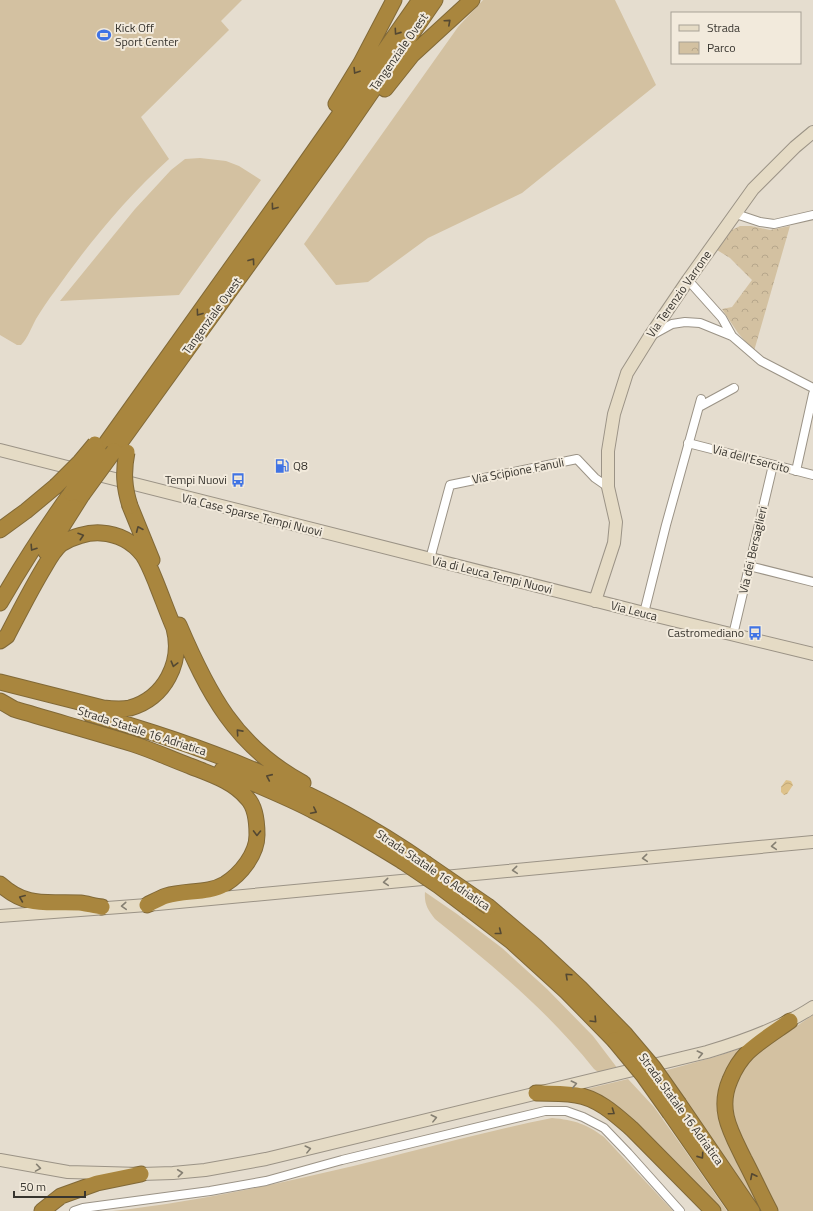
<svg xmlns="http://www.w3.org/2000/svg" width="813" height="1211" viewBox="0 0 813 1211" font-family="'Titillium Web',sans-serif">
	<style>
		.grass { fill: #d3c1a1 }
		.park { fill: url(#park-crowns) }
		.water { fill: url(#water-waves) }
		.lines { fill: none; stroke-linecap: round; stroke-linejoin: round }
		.street-casing { stroke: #9b9386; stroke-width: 10 }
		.secondary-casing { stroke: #9b9386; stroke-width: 14 }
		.highway-casing { stroke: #816938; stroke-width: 17 }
		.street { stroke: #fff; stroke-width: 8 }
		.secondary { stroke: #e5dbc5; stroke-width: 12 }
		.highway { stroke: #a9863e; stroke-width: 15 }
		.highway-bridge-casing { stroke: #816938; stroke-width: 17; stroke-linecap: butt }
		.highway-bridge { stroke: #a9863e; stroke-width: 15 }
		.oneway { stroke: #544832 }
		.oneway2 { stroke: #857f72 }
		.labels { text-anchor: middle; stroke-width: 4; stroke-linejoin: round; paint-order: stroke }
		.poi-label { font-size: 12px; fill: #37342e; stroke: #f2eadc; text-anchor: start }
		.street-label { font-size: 12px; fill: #37342e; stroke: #f2eadc }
	</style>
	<defs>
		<pattern id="park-crowns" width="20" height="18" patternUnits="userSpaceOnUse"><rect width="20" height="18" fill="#d3c1a1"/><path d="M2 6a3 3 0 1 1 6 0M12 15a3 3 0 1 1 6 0" fill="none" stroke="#b6a68b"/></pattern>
		<pattern id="water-waves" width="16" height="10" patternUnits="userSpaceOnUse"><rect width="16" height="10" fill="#dec28b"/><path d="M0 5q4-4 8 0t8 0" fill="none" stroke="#bfa778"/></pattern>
	</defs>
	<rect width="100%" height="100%" fill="#e5ddcf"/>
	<!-- grass -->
	<path class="grass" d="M0,0H242L221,21L229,30L141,117L169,159C127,197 88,244 55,291C48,300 42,309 36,319C31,328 28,338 21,345H17L0,335Z
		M483,0H615L656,85L522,193L428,238L368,282L336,285L304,244L458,27Z
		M200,158L226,161L239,166L261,180L179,295L60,301L135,209L171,170L185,159Z
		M425,892L457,914L502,948L547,989L593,1036L618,1069L598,1072L594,1069C548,1011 493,966 435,919C428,910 424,904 425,892Z
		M813,1015V1211H777L736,1137L731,1103L736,1081L744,1066L757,1053Z
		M745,1047L721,1094L762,1211H760L735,1173L660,1072L718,1056Z
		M628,1079L654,1107L684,1149L727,1211H720L582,1090Z
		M552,1118C575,1120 586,1124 604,1137L673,1211H112C176,1204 238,1192 301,1178C385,1160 467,1135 552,1118Z"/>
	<!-- park -->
	<path class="park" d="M740,226H751L770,230L790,226L754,351L738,333L722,309L732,307L752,280L730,258L717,250L730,231Z"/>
	<!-- water -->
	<path class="water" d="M786,780L791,781L793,785L787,794L784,795L781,792V787Z"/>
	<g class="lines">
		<defs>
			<path id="street" d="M736,214L760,222L774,224L813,215
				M688,280L722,318L732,336
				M652,335L672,324L685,322L700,323L732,336L761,361L813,388
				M699,407L734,388
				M688,443L813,475
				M796,471L813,394
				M430,559L450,485L577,459L595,478L608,487
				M749,566L813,582
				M644,613L666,525L701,399
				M733,635L773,465
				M74,1211L83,1208L210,1191L266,1181L342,1160L545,1111H566L583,1117L604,1128L628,1153L680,1211"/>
			<path id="secondary" d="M0,450L644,613L813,654
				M595,601L614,543L616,522L608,487V451L614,414L627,373L650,336L688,280L753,189L795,147L813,132
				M0,916L147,905L813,842
				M0,1160L68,1172L141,1174L173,1173L205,1170L266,1159L707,1052C744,1041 781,1028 813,1007"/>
			<path id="highway" d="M385,89L412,55L472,0
				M336,104L361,63L394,0
				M102,449L286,191L420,0
				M114,451L337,142L435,0
				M130,506L152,560
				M0,530L26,511L56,486
				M46,552L82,495
				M0,603C22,565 45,529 71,493
				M179,625C208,693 235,746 303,783
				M0,641L7,636C19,613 31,589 45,566C49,559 54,550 61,544C72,537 88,532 101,533C118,534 132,541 143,555C149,564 153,575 157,585C163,600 168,614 174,628C183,662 165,698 130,708C121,710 112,709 103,708L0,682
				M0,701L14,709C54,721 94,732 133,744C152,750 171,759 190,766C210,774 233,781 247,798C256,807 257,823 257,835C257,854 241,874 225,884C208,894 185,890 166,896C160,898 153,902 147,905
				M90,714C207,746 325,793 425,863
				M222,770C252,783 283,795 312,810C343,825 373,843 402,861
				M0,884C28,909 47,901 80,903C87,904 95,906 102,907
				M489,907L535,946L580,988L625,1034
				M468,908L511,941L567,992L614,1040
				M536,1093C549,1093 563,1093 576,1095C598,1098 616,1115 632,1129L713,1211
				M679,1104L752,1211
				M670,1113L738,1211
				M42,1211L61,1196L97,1183L141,1174
				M770,1211C761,1194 753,1176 744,1159C731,1132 717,1110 730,1080C734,1070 740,1060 748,1052C761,1040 776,1031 790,1021"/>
		</defs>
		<!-- street casing -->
		<use href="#street" class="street-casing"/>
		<!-- secondary casing -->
		<use href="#secondary" class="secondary-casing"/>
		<!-- highway casing -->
		<use href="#highway" class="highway-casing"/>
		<!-- street -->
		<use href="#street" class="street"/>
		<!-- secondary -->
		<use href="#secondary" class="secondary"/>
		<!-- highway -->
		<use href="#highway" class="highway"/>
		<defs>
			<path id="highway-bridge" d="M127,452C123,472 124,487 130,506
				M56,486L80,462L95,444
				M71,493L99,453
				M82,495L114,451
				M402,861L439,886L468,908
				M425,863L489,907
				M625,1034L653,1067L679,1104
				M614,1040L643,1075L670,1113"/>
		</defs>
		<!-- highway-bridge casing -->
		<use href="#highway-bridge" class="highway-bridge-casing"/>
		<!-- highway-bridge -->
		<use href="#highway-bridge" class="highway-bridge"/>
	</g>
	<!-- one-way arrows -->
	<defs><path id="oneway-chevron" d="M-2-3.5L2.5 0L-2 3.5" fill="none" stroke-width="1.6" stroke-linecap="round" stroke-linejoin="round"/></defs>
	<g class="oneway">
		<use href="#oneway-chevron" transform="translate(448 22) rotate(-42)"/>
		<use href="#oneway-chevron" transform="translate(397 32) rotate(125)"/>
		<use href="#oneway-chevron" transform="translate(356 71) rotate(122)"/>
		<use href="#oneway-chevron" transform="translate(274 207) rotate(126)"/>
		<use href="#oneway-chevron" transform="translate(252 261) rotate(-54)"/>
		<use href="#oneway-chevron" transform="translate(199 313) rotate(126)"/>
		<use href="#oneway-chevron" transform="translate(139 529) rotate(-113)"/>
		<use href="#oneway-chevron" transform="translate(81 536) rotate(-18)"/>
		<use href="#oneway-chevron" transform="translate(33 548) rotate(123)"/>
		<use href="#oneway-chevron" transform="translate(174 664) rotate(105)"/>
		<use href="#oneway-chevron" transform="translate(239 732) rotate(-132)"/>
		<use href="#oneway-chevron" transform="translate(269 777) rotate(-156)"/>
		<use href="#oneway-chevron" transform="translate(314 811) rotate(27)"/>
		<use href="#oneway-chevron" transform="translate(257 833) rotate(91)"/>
		<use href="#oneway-chevron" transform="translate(22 898) rotate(-157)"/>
		<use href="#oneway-chevron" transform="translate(499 932) rotate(38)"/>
		<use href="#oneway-chevron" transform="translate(568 976) rotate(-137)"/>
		<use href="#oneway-chevron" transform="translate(594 1020) rotate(46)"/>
		<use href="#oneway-chevron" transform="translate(612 1112) rotate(35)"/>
		<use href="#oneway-chevron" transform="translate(701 1156) rotate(55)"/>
		<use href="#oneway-chevron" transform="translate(753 1176) rotate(-117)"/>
	</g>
	<g class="oneway2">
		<use href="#oneway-chevron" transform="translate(774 846) rotate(175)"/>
		<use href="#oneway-chevron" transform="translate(645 858) rotate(175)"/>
		<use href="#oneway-chevron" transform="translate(515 870) rotate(175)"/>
		<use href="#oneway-chevron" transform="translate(386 882) rotate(175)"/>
		<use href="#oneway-chevron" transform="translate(124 906) rotate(176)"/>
		<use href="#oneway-chevron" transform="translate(700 1054) rotate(-13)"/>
		<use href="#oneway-chevron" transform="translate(574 1084) rotate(-13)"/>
		<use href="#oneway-chevron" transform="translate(434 1118) rotate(-14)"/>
		<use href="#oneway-chevron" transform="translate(308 1149) rotate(-14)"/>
		<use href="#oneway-chevron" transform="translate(38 1168) rotate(9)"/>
		<use href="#oneway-chevron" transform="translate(180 1173) rotate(-6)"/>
	</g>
	<!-- icons -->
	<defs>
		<symbol id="stadium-bare" viewBox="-9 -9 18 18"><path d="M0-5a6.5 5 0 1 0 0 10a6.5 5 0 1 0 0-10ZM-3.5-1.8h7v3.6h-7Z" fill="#4073e4" stroke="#f2eadc" stroke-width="2.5" paint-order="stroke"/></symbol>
		<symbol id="fuel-bare" viewBox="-9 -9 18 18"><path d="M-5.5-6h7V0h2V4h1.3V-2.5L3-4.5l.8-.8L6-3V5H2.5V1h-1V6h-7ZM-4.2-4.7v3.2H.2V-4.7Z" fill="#4073e4" stroke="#f2eadc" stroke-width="2.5" paint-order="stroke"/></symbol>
		<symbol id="bus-bare" viewBox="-9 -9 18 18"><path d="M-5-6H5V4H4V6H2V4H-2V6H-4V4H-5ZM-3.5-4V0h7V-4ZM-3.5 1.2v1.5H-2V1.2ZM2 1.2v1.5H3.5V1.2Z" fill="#4073e4" stroke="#f2eadc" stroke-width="2.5" paint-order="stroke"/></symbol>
	</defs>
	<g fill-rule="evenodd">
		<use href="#stadium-bare" x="94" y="25" width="20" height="20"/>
		<use href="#fuel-bare" x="272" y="456" width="20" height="20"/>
		<use href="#bus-bare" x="228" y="470" width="20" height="20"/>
		<use href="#bus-bare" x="745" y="623" width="20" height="20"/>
	</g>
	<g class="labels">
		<!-- poi labels -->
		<g class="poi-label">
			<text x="115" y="32">Kick Off<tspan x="115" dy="14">Sport Center</tspan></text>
			<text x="293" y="470">Q8</text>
			<text x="227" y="484" text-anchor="end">Tempi Nuovi</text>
			<text x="744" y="637" text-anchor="end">Castromediano</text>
		</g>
		<!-- street labels -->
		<g class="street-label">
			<text transform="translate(399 52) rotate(-55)" y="4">Tangenziale Ovest</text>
			<text transform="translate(679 294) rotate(-55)" y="4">Via Terenzio Varrone</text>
			<text transform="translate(212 316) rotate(-54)" y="4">Tangenziale Ovest</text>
			<text transform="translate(751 459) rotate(15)" y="4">Via dell'Esercito</text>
			<text transform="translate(518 471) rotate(-11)" y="4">Via Scipione Fanuli</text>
			<text transform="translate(252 515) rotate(14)" y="4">Via Case Sparse Tempi Nuovi</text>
			<text transform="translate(753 550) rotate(-77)" y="4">Via dei Bersaglieri</text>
			<text transform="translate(492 575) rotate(14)" y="4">Via di Leuca Tempi Nuovi</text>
			<text transform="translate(634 611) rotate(14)" y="4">Via Leuca</text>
			<text transform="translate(142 731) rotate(18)" y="4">Strada Statale 16 Adriatica</text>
			<text transform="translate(433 870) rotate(34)" y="4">Strada Statale 16 Adriatica</text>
			<text transform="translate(681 1109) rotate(54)" y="4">Strada Statale 16 Adriatica</text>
		</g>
	</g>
	<!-- legend -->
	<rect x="671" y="12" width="130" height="52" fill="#f2eadc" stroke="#a7a196"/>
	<rect x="679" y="25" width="20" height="6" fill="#e5dbc5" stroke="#a7a196"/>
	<text x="707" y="32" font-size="12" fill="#37342e">Strada</text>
	<rect x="679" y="42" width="20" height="12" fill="url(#park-crowns)" stroke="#a7a196"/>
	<text x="707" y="52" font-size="12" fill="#37342e">Parco</text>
	<!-- scale -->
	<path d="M14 1191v6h71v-6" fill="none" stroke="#37342e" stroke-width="2"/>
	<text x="20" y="1191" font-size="12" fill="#37342e" stroke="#f2eadc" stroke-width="3" paint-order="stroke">50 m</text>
</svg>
